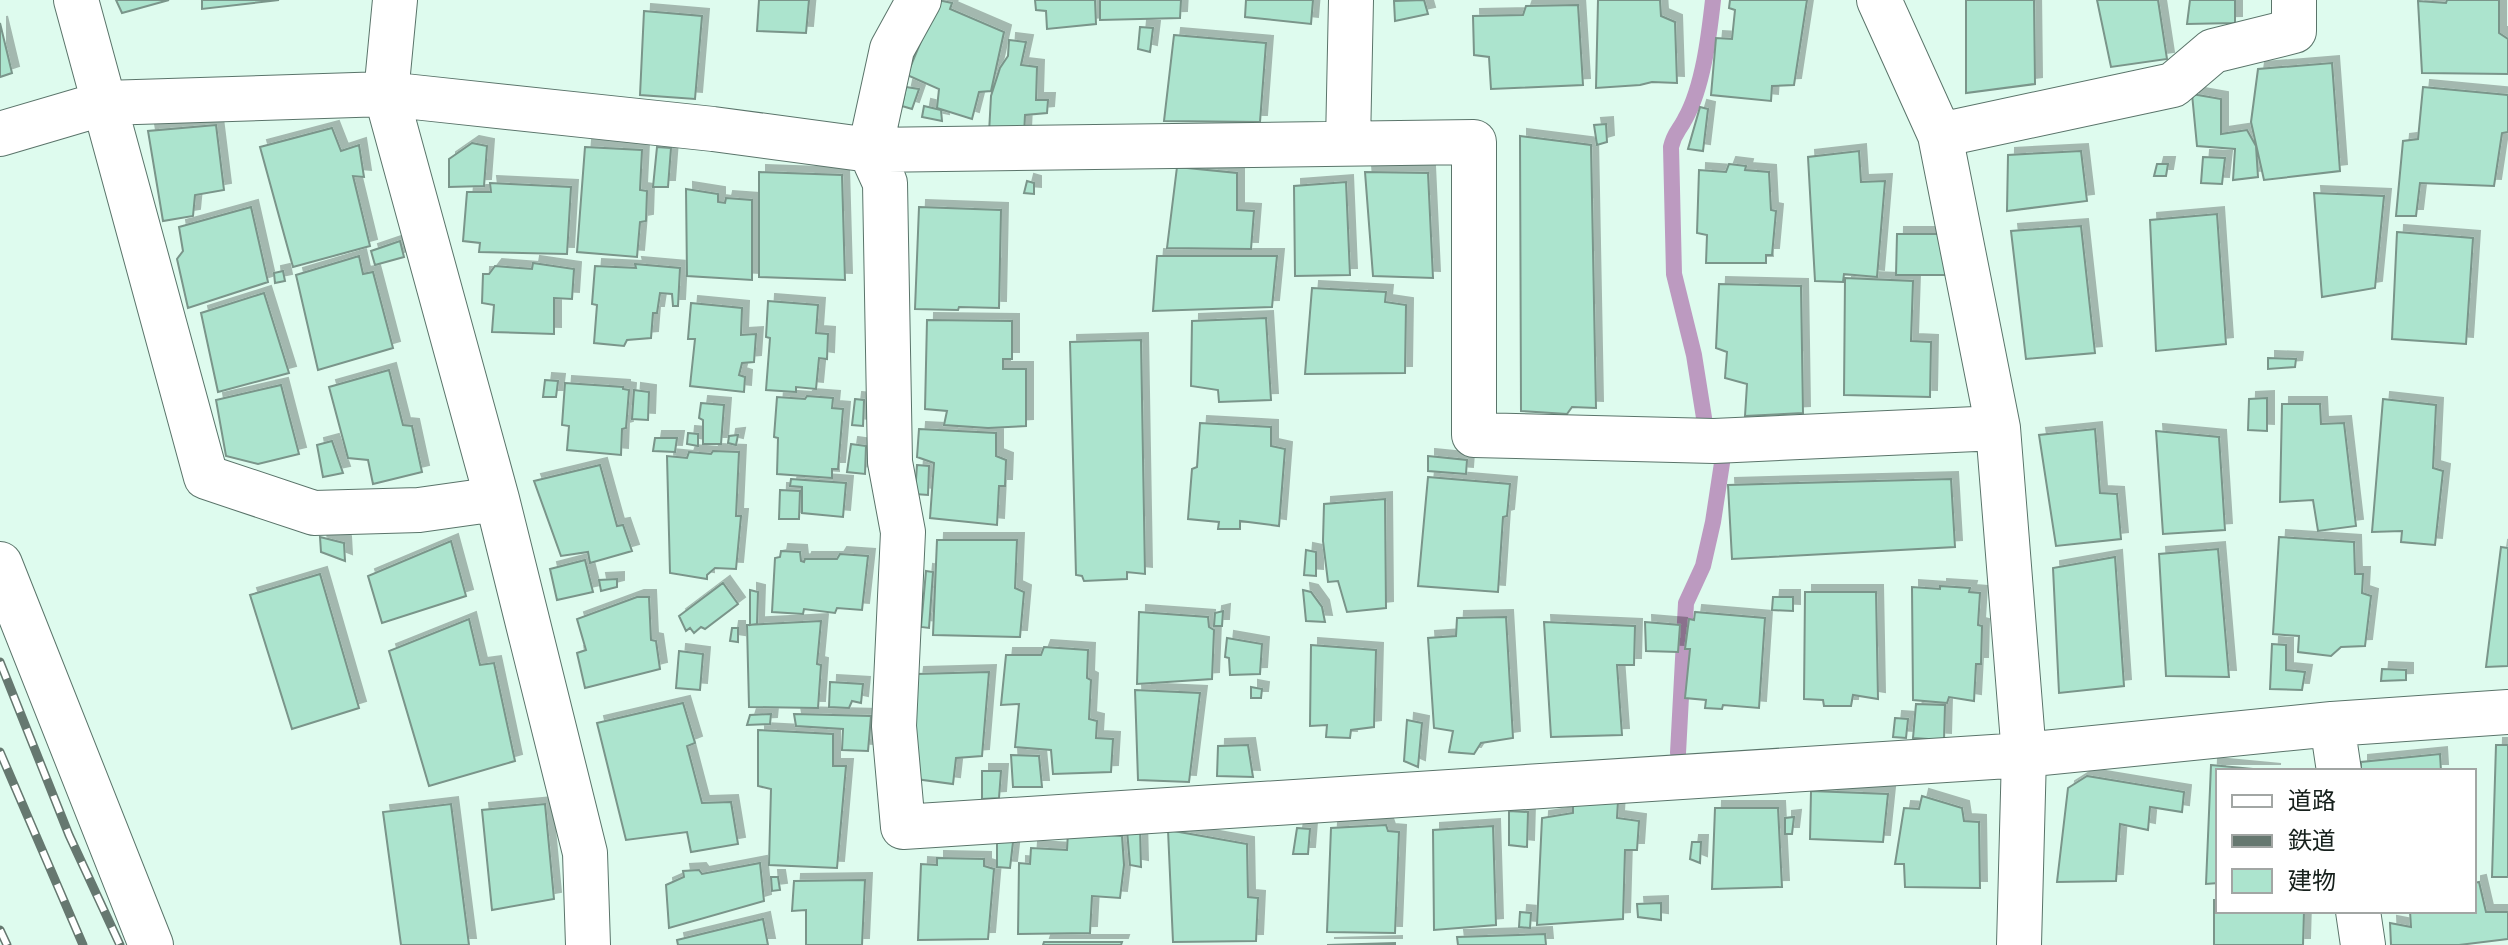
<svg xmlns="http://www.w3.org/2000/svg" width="2508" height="945" viewBox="0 0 2508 945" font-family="'Work Sans','Noto Sans JP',sans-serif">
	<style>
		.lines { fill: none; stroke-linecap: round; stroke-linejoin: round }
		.stream { stroke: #bc9ac0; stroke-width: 16 }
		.building { fill: #ace4ce; stroke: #7a958a; stroke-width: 2; filter: url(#shadow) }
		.minor-casing { stroke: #5a746a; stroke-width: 46 }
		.minor { stroke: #fff; stroke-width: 44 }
		.rail-casing { stroke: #667870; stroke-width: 9 }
		.rail { stroke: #fff; stroke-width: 6; stroke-dasharray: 18; stroke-linecap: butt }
	</style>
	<defs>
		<filter id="shadow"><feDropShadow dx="7" dy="-7" stdDeviation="0" flood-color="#0004"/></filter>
	</defs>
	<rect width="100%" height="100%" fill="#defbee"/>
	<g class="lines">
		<!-- stream -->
		<path class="stream" d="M1705,424L1694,355L1674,274L1671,147C1674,133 1679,131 1685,119C1703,87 1709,36 1713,0
			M1678,753L1686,603L1703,566L1713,522L1722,463"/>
	</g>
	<!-- building -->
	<path class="building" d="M116,0H169L122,13Z
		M202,0H279L202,9Z
		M759,0H809L806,33L757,31Z
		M938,0L952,3L950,9L1004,32L991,91L979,92L972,119L937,108L939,89L907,75Z
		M1035,0H1095L1096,24L1047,29L1046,11L1036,10Z
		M1100,0H1181L1180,18L1100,20Z
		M1246,0H1313L1311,24L1245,17Z
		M1424,0L1428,14L1395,21L1394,1Z
		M1598,0H1660L1661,16L1675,22L1677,83L1652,82L1640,85L1596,88Z
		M1730,0H1807L1794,85L1772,86L1771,101L1711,95L1716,38L1732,39L1735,10L1729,8Z
		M1966,0H2034L2035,84L1966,93Z
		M2097,0H2158L2167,59L2111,67Z
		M2190,0H2235V23L2187,24Z
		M2447,0H2499V33L2508,39V74L2422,73L2418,1L2446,3Z
		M1578,5L1583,85L1491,89L1489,57L1474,55L1473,16L1523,15L1526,6Z
		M644,11L702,16L695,99L640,95Z
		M0,23L12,73L0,77Z
		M1140,27L1153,28L1150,52L1138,49Z
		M1174,35L1266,43L1260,122L1164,121Z
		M1009,40L1026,42L1021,65L1037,67L1036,100H1048L1047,113L1025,115L1024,135L989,133L991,96L1000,68L1008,56Z
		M2332,63L2340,171L2264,180L2251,122L2258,69Z
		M906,87L919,89L912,109L902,106Z
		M2423,87L2508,95V132L2502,133L2494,186L2420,183L2416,216H2396L2403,141L2418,139Z
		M2192,94L2221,99V134L2247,130L2256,146L2258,177L2233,180L2235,149L2197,146Z
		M924,106L941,110L942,121L922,117Z
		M1700,107L1708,109L1703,151L1688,149Z
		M1606,124L1607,142L1597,145L1594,125Z
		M216,125L224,190L195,195L193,216L163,221L148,131Z
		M332,128L341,151L359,145L364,177L353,176L370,246L293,267L260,147Z
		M1520,136L1591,145L1596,408L1572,407L1567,414L1521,411Z
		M472,143L487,146L484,186L449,187V159Z
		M585,147L642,150L640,190L647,191L646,221L640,222L637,257L577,252Z
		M657,147L671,148L668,187H653Z
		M1859,151L1861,182L1885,181L1877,277L1844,274L1843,282L1815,281L1808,157Z
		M2081,151L2087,201L2007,211L2008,155Z
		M2203,157L2225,158L2222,184L2201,183Z
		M1729,164L1746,166L1745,170L1769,172L1771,210L1776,211L1772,255H1766V263H1706L1707,235L1697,233L1699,170L1726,172Z
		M2157,164H2168L2166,176H2154Z
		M1177,167L1237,173V210L1254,211L1251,249L1167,248Z
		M759,172L842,175L845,280L759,277Z
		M1365,172L1428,173L1433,278L1373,276Z
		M1027,181L1034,183V194L1024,193Z
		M1346,182L1350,275L1295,276L1294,186Z
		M490,183L571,187L567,254L479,252L480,243L463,241L467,192H491Z
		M686,189L718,194V202L725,203L726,198L752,200V280L687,276Z
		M2314,193L2384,196L2375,288L2322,297Z
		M251,207L268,282L188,308L177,259L183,251L179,227Z
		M919,207L1001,210L999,308L959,307L958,310L915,309Z
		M2217,214L2226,344L2156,351L2150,220Z
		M2081,226L2095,353L2026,359L2011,231Z
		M2397,232L2473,238L2466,344L2392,339Z
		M1897,234H1948L1945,275H1896Z
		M400,241L404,257L375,265L371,251Z
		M359,256L363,274L373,272L393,348L318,370L296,275Z
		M1157,256H1277L1272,307L1153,311Z
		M533,263L574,269L572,299L554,298V334L492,332L494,305L482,303L483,274H489L495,266L532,269Z
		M635,264L680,268L678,306H673L672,294L660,293L657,313H653L651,338L627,340L624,346L594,343L597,305L592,304L595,266L636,268Z
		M283,271L285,281L275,283L274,273Z
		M1845,278L1913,281L1911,341L1931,342L1930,397L1844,395Z
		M1719,284L1801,286L1803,413L1745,416L1747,384L1725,378L1727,352L1716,348Z
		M1312,288L1386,292L1385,302L1406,305L1405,373L1305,374Z
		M264,293L289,373L218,392L201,313Z
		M768,301L818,305L816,333L828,334L827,359L819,358L816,389L796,387V392L766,390L770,338L766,337Z
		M691,303L742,308L741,335L756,334L754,362L742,363L739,375L745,377L744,392L690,386L695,339H688Z
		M1266,318L1271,400L1219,402L1218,390L1191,386L1192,321Z
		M927,320L1012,321V359H1003V369H1026V426L988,428L944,425L947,411L925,409Z
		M1141,340L1145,574L1127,572V579L1084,581L1082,576L1076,575L1070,342Z
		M2268,358L2296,359L2295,367L2268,369Z
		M389,370L403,425L412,426L422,472L373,484L368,460L348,458L329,387Z
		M545,380L558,381L556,397H543Z
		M565,383L623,387V389L629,390L626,428L622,429L621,455L567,450L569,426L562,425Z
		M281,385L299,454L258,464L226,456L216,400Z
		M634,390L649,392L648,420L632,419Z
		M807,396L833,398L832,408L843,409L838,469H832V478L777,474L778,438L774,437L777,397L805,399Z
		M2267,398V431L2248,430L2249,399Z
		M855,399L864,400L863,426L852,425Z
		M2383,399L2436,405L2433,468L2443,471L2435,545L2401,542L2402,531L2372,532Z
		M701,403L724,405L721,444H703V420L699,418Z
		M2282,404H2320L2321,424L2344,423L2356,526L2318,531L2313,500L2280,502Z
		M1200,423L1271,427V446L1285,449L1279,526L1240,521V529H1218L1219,522L1188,519L1192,469L1197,467Z
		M919,429L996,433V456L1006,460L1005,486H999L997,525L930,518L934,463L917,457Z
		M2095,429L2100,493L2117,494L2121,539L2056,546L2039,435Z
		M2156,431L2219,437L2225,530L2163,534Z
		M688,433L698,434V446L687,444Z
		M738,435L736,445L728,443L729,436Z
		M655,438H677L675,452L653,451Z
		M332,441L343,473L323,477L317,445Z
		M851,444L866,446L865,474L847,472Z
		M713,451L739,452L736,516H741L736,569L715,568L707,575V579L670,573L667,456L687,458L689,452L711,454Z
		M1428,456L1467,460L1466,474L1428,471Z
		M600,465L617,526L623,525L632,551L590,563L588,552L561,556L534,481Z
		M917,465L929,466L928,495L915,494Z
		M1428,477L1510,484L1507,516L1503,517L1498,592L1418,586Z
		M791,479L846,483L843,517L802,513V487L790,486Z
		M1951,479L1955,547L1732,559L1728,485Z
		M780,490L800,491L799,519H779Z
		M1385,499L1386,608L1347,612L1338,581L1328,582L1323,541L1324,504Z
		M320,537L344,543L345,561L321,552Z
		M2279,537L2354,542L2355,574H2363L2362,593L2371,596L2365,646L2341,647L2331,656L2298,652L2299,636L2273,634Z
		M937,540H1017L1015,588L1024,592L1020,637L933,635Z
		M451,541L466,596L382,623L368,576Z
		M2501,547L2508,548V666L2486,667Z
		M2218,549L2229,677L2166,676L2159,554Z
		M1306,550L1316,552V576L1304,575Z
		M781,551L800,552L801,561L804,562L805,559H837L840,554L868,556L862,610L837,608L835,613L804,609L803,614L772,612L775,558L780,557Z
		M2115,557L2124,686L2059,693L2053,568Z
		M585,560L593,592L557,600L550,569Z
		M926,571L933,572L929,628L921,627Z
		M320,574L359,708L292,729L250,595Z
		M617,579V587L601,591L599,580Z
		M723,583L738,604L705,629L701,627L694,633L690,628L686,631L679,616Z
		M1940,586L1970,588L1969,592L1980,593L1978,625L1982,626L1981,664H1976L1974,701L1949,697L1947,703L1913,700L1912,587L1940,589Z
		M750,590L758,592L757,624L750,625Z
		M1303,590L1311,592L1322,607L1325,622L1306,621Z
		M1805,592H1876L1878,699L1853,695L1851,706H1824L1823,700L1804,699Z
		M637,597H649L651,640L656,641L660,669L585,688L577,653L586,650L577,619Z
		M1773,597H1793V611L1772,610Z
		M1223,611L1222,626H1214L1215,613Z
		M1139,612L1208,617L1209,627L1214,630L1212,679L1137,684Z
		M1695,612L1765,618L1759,708L1723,705L1722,709L1705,708L1706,700L1685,698L1690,649H1685L1689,619L1694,620Z
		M1506,617L1513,738L1481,743L1474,754L1449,752L1453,731L1434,728L1428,638L1456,636L1457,618Z
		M469,619L480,665L494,663L515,761L429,786L389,651Z
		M821,621L817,664L821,665L818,708L749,707L747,625Z
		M1544,622L1635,626L1634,665H1617L1622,735L1551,737Z
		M1645,622L1680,625L1678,652L1646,651Z
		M732,628H738V642L730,641Z
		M1227,638L1262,644L1260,674L1230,675L1229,658L1225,657Z
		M2272,644L2286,645V670L2305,672L2302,690L2270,689Z
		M1311,645L1376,650L1374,727L1351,730L1350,738L1326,737L1327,725L1310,726Z
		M1044,647L1088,650L1087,678L1091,680L1089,719L1097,721L1096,738L1113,739L1111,772L1053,774L1051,750L1015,747L1019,704L1001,705L1006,655H1041Z
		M679,651L703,654L700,690L676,688Z
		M2382,669L2406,670V680L2381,681Z
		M989,672L982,756L956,758L953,784L916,779L911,726L917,674Z
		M830,682L863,684L861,703L852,701L849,708L829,707Z
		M1251,687L1262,689L1261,698H1251Z
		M1135,690L1200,693L1189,782L1138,780Z
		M683,703L695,743L687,746L702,803L731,802L738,844L691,852L687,832L626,840L597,723Z
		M1916,704L1945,705L1944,740L1913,738Z
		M771,714L770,724L747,725L750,715Z
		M794,714L871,716L868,751L842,750L843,729L796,726Z
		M1895,718L1908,719L1906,738L1893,737Z
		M1407,720L1422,723L1418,767L1404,761Z
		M758,730L833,734V766H846L837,868L769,865L771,789L758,786Z
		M1248,745L1253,777L1217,776L1218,746Z
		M2496,745H2508V877H2492Z
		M2440,754L2441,771H2361V762Z
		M1011,755L1039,756L1042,787H1013Z
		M2211,765L2274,771H2218V883L2206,884Z
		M982,771H1001L999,798L982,799Z
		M2087,776L2184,792L2182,812L2150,807L2148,830L2120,824L2116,881L2057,882L2068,788Z
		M1811,791L1888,794L1883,842L1810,839Z
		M1922,796L1962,808L1964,821L1979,822L1980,888L1905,887L1904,864H1895L1904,808L1919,809Z
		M1618,801L1617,818L1639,821L1637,850H1625L1623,919L1537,925L1542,818L1573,813V802Z
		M451,804L469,945H401L383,812Z
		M545,804L554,899L492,910L482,810Z
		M1715,808H1778L1782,887L1712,889Z
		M1509,811L1528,812L1527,847L1509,845Z
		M1794,817L1792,834H1785V818Z
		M1386,825L1388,831L1399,832L1395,933L1327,932L1331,828Z
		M1493,826L1496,925L1434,930L1433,830Z
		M1140,828L1141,867L1130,865L1127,830Z
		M1297,828L1310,829L1308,854H1293Z
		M1168,830L1247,844L1248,897L1258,898L1256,941L1173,942Z
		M1068,832L1122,836L1124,865L1120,898L1092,896L1090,933L1018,934L1019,863L1030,864L1031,848L1067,850Z
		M997,841L1013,842L1010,868L997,867Z
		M1692,842H1701L1700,863L1690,859Z
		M937,858L984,859V866L994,869L988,939L918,940L921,864L937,865Z
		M760,863L764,901L669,928L666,885L684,877L683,871L699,870L702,874Z
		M771,877H778L780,890L772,891Z
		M865,880L862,945H806V910L792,911L794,881Z
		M2479,882L2486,912H2508V939L2459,945H2391L2390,923L2411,927L2410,911H2474V883Z
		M2214,900H2218V911H2304L2303,945H2214Z
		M1661,903V920L1638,917L1637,904Z
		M1520,912L1531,913L1530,928L1519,927Z
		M763,919L768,945H678L677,940Z
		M1545,934L1546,945H1458L1457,937Z
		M1044,942H1122L1121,945H1043Z
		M1395,943V945H1327Z"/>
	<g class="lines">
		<defs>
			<path id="minor" d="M76,0L206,477L314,513L419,510L497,499
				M395,0L386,94L497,499L585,853L588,945
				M919,0L892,49L870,150L885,183L890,462L903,532L894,726L903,827L2024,755L2332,724
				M1879,0L1940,135L1998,428L2024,755L2019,945
				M0,134L105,103L386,94L713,129L870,150L1474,142V435L1714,441L1998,428
				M1940,135L2173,85L2213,51L2294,31V0
				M1348,143L1351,0
				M0,564L151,945
				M2339,771L2332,724L2508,712
				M2358,911L2363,945"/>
		</defs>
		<!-- minor casing -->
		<use href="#minor" class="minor-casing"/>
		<!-- minor -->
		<use href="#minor" class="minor"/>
		<defs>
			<path id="rail" d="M0,662L69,835L120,945
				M0,752L83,945
				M0,930L7,945"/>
		</defs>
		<!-- rail casing -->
		<use href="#rail" class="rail-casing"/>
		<!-- rail -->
		<use href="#rail" class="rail"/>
	</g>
	<!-- legend -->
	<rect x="2216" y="769" width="260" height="144" fill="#ffffff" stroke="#a2a6a4" stroke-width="2"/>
	<rect x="2232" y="795" width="40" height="12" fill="#ffffff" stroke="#a2a6a4" stroke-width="2"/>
	<text x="2288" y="809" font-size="24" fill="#16201c">道路</text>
	<rect x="2232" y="835" width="40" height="12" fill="#667870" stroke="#a2a6a4" stroke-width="2"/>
	<text x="2288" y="849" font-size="24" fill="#16201c">鉄道</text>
	<rect x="2232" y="869" width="40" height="24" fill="#ace4ce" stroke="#a2a6a4" stroke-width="2"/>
	<text x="2288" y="889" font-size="24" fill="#16201c">建物</text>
</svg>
